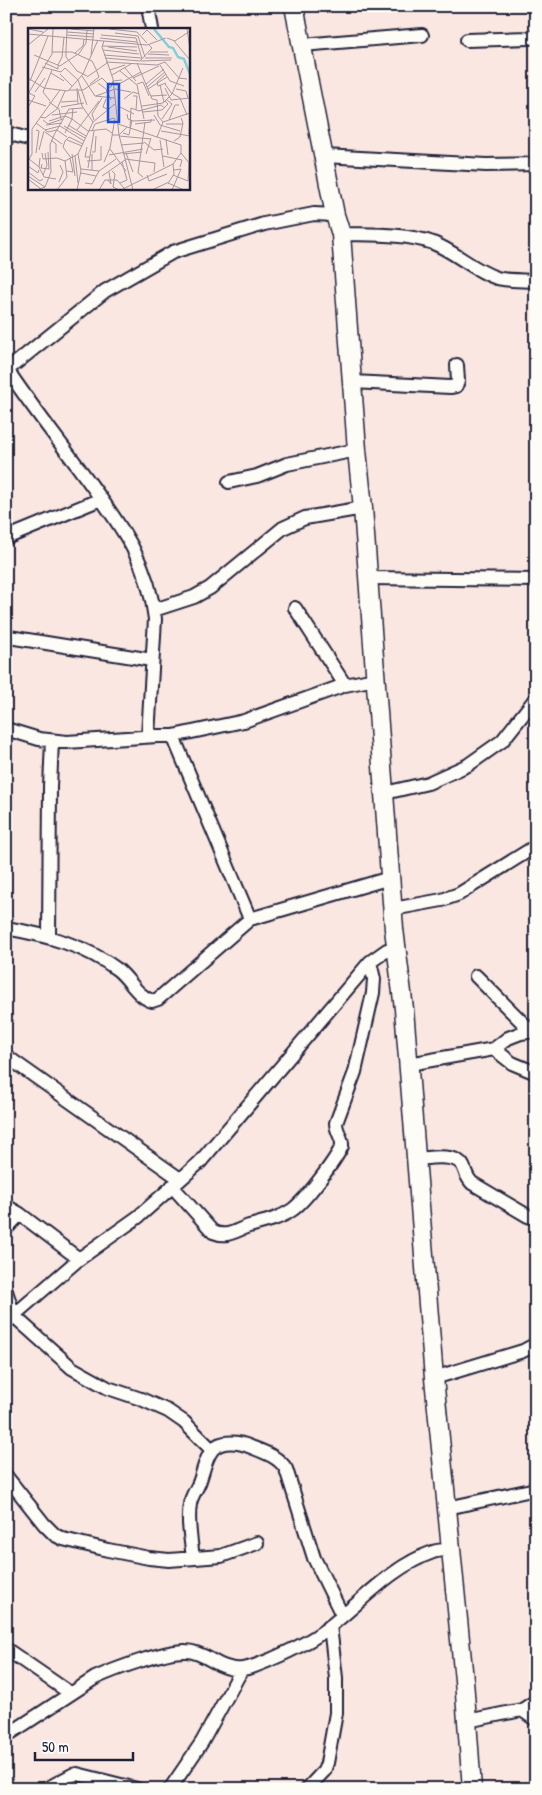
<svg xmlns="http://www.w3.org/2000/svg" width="542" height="1795" viewBox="0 0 542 1795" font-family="'Patrick Hand',sans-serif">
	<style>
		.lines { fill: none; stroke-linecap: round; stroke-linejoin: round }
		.street-casing { stroke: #22223b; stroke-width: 16 }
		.secondary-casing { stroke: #22223b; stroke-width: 21 }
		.street { stroke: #fdfcf7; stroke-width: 12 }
		.secondary { stroke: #fdfcf7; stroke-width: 18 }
		.inset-river { fill: none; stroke: #7fd0d8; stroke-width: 2.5 }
		.inset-road { fill: none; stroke: #a4989f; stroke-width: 1 }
		.view { fill: #1d4ed8; fill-opacity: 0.15; stroke: #1d4ed8; stroke-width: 2.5 }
		.inset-edge { fill: none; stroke: #22223b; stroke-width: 2.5 }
	</style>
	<rect width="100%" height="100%" fill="#fae7e1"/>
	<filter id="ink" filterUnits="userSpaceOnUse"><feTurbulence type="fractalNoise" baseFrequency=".02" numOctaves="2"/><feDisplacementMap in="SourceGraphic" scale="10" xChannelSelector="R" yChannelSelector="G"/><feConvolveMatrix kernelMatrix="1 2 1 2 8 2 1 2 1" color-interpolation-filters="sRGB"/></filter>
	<g filter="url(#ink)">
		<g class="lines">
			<defs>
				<path id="street" d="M148,6L152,29
					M467,40L529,38L536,36
					M302,45L422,35
					M6,133L29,139
					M324,156L486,165L536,164
					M341,234C370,235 404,233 433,243C456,252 474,271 497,278C509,281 524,280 536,281
					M6,368C33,409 64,447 92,486C123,529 149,565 155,619L148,736
					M6,371L105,291L173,252L264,224L314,214L335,215
					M353,382L450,387L456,386L458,381L457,365
					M229,482L257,476L287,464L357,450
					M6,538L101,499
					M368,578L536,580
					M295,608L345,685
					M154,610L194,597L210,588L283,528L305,518L363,508
					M9,637L152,660
					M6,729L39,739L67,742L157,736H173L244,721L345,685L375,679
					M173,736L250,919
					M385,793L428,783L468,765L502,741L536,698
					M393,909L442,900L459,894L536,846
					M6,928C46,935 85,945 118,970C130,980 137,996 152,1001L158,999L250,919L390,878
					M49,937L50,787L52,741
					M476,976L531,1031
					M494,1049L512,1063L536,1073
					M6,1056L180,1179
					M409,1064L494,1049L508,1038L521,1033L536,1031
					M417,1159C429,1158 456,1153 463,1166C466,1172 466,1177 472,1183L528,1216L536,1219
					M172,1186L213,1232C228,1238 234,1231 249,1226C264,1222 279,1219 292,1210C305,1201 335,1161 342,1146C343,1138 336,1132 336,1123L355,1072L373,993L374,979L370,962
					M6,1206L20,1214L79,1259
					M6,1229L20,1214
					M6,1291L14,1316L72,1368L108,1388L141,1399L168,1411L184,1422L212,1450
					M6,1322L79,1259L138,1217L200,1162L370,962L387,950L397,952
					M434,1378L523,1351L536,1344
					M6,1476L44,1524L55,1535L63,1539L108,1550L149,1558L169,1560L221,1556L257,1543
					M447,1508L536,1489
					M193,1558C191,1540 187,1522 190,1504C191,1497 196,1490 199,1483C203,1473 205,1459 212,1450C221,1439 240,1442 251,1447C264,1452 279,1457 286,1469L314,1558L342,1615
					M6,1649L70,1693
					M522,1710L536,1720
					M467,1721L522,1710L536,1701
					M6,1736L95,1678C115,1669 166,1650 186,1651C195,1651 204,1656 211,1660C236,1675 246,1670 272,1659C288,1652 311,1641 325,1630C360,1604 390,1567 433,1552C438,1550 445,1550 451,1550
					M46,1789L72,1775L77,1774L137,1789
					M170,1789L202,1742L241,1671
					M307,1789L324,1771L327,1763L336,1713V1678L330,1626"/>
				<path id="secondary" d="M294,6L335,215L341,234L357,450L363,508L394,929L404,1009L434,1378L464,1680L472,1789"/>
			</defs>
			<!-- street casing -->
			<use href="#street" class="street-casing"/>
			<!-- secondary casing -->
			<use href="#secondary" class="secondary-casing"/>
			<!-- street -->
			<use href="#street" class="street"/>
			<!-- secondary -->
			<use href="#secondary" class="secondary"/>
		</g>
	</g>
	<!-- overview -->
	<g transform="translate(28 28)">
		<rect width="162" height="162" fill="#fae7e1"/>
		<path class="inset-river" d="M126,1L141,19L145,20L150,29L156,31L162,46"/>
		<path class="inset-road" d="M0,1L15,4M43,1L66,3M81,1L109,4L119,15M159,1L162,21M39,4L66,6M87,5L110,8L117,29M0,6L119,17L138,10M39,7L66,9M73,7L108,10L114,31M114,7L119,2L129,12M72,10L109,14M139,10L147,13L162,3M76,13L74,19L85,51L91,107L105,162M146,13L162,32M0,17L20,1M74,18L109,19M80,19L109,23M75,22L111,26M38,23V29L49,43L59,48M38,23L39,1M24,24H44L64,33L68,41M122,24H140M47,25L55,18L56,11M120,26L141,27M6,27L32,38L50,26M50,27L58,15L59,2M63,27L66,1M76,27L113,30M77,30L112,33L124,20L121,17M117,30H144M113,33L143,32M78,34L129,37L137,34M137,34L151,50L159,51M17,35L30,41V38M109,35L124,71L129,72L130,88L135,94M30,37L34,29L36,9M132,37L142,53L156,58M14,39L33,44L37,40M37,40L50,52M97,40L108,53M82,42L97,37M92,43L109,57L116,91M23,45L36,53M32,46L44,58M84,47L103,36M54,48L67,68L87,70M59,49L79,35M0,50L16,60L40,63L55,46L70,12M105,50L131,38M50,52L59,77M2,53L20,8M70,55L78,61L83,72M138,55L130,58L129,54L138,46M62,56L71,49L68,41M109,56L115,54L121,68M118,56L136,41M137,56L144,66L155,40M89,57L113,44M132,57L136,74M79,59H83L85,53L94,52M119,59L137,44M49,60L50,76M137,60L143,72L162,70M87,61L103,64M120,61L139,49M148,61L158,63L160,70M41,62H55L74,50L80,56M50,63L54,78L65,94M7,64L17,50M0,66L24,26L25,1M145,66L152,70L159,87M68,68L87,61M105,68H109L108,82M123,68L139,67M78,71L75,79L81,82M96,71L105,64L111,66M0,72L18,78M22,73L15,64L24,42M21,74L31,81L33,91M33,74L49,73M90,78L106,86M114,78L135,75L144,66M0,79L7,68L1,65M33,79L56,75M45,80L44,91L60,103L78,101L84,105M115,84L134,82L140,76L137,73M99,86L100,91L105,93L127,92M24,87L49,84M126,87L132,97L152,103M12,89L17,90L29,81L37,63M134,91L144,76L139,72M15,92L20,96L35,91M66,92L64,86L74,70M141,92L147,77H151M21,93L37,88M8,95L20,104L29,102L39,109M90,96L153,117V125L162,136M107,96L123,94V91M138,96H155M18,97L34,95M40,97L58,108M36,98L57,110M102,100L103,80L111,83L133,77L137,80M17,102L32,98L56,113M49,102L71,73M64,103L67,96L86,90M133,103L162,108M17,104L34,116M37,105L44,91L37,88M95,105L101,107L104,92M161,106L162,91M84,107H91L99,99M91,108L123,111M129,109L135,94L162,85M138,111L140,127M23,112L28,116V125M39,112L54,118M132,112L136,139M146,113L152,109L155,95L153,90M116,114L126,122L135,121M93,117L116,115M59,119L57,129H62M82,121L98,143M11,122L16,103M64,124H67L68,108M8,125L11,103L8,102M14,125L15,131L29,130L37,133M98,125L105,144M44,126L47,148M95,126L114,124M118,126L123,110M81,127L115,121M47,128L50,155M135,128L154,132L152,139M43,130L35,119L37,113L41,109L55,116M1,131L11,139L12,130M97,131L127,135L126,144M0,133L4,126V101L32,62M59,133L73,132V118M76,134L82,120L87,90M14,136L13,140L21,141L20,124M0,138L10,145L11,142M11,139L16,149L28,151M60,140L66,103M53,141L71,143M64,142V126M39,143L45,144L42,130M84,143L87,146L85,159L91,162M0,144L12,153L15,151M53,145L68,148M15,147L19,137L17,125M119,147L121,153L139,146M145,147L160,153L161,135M0,148L17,159M74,148L97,132M115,149L110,145L117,94M0,151L13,161M80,152L83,156L81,144M31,154L35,144L32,137M57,155L64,156L71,143L88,131M92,155L99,152L94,134M140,155L156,162M9,162L17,159L23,144L22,117L26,107L41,81L55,80M29,162L39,149L37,133L50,126L65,94L87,76M49,162L53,143L50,126M71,162L77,152H89L96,160M93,162L145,136L153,125M124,162L141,154L146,146L145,136M144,162L153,141L146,142"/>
		<path class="view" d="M80,56H91V94H80Z"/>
		<rect width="162" height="162" class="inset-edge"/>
	</g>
	<!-- margin -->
	<rect width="542" height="1795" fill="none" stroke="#fdfcf7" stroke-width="25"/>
	<rect x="12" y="12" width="517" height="1770" fill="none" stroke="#22223b" stroke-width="2" filter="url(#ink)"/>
	<!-- scale -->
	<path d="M35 1752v8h98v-8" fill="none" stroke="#22223b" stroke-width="2.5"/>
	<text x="42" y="1752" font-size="15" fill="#22223b" stroke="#fdfcf7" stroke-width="4" paint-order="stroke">50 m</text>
</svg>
